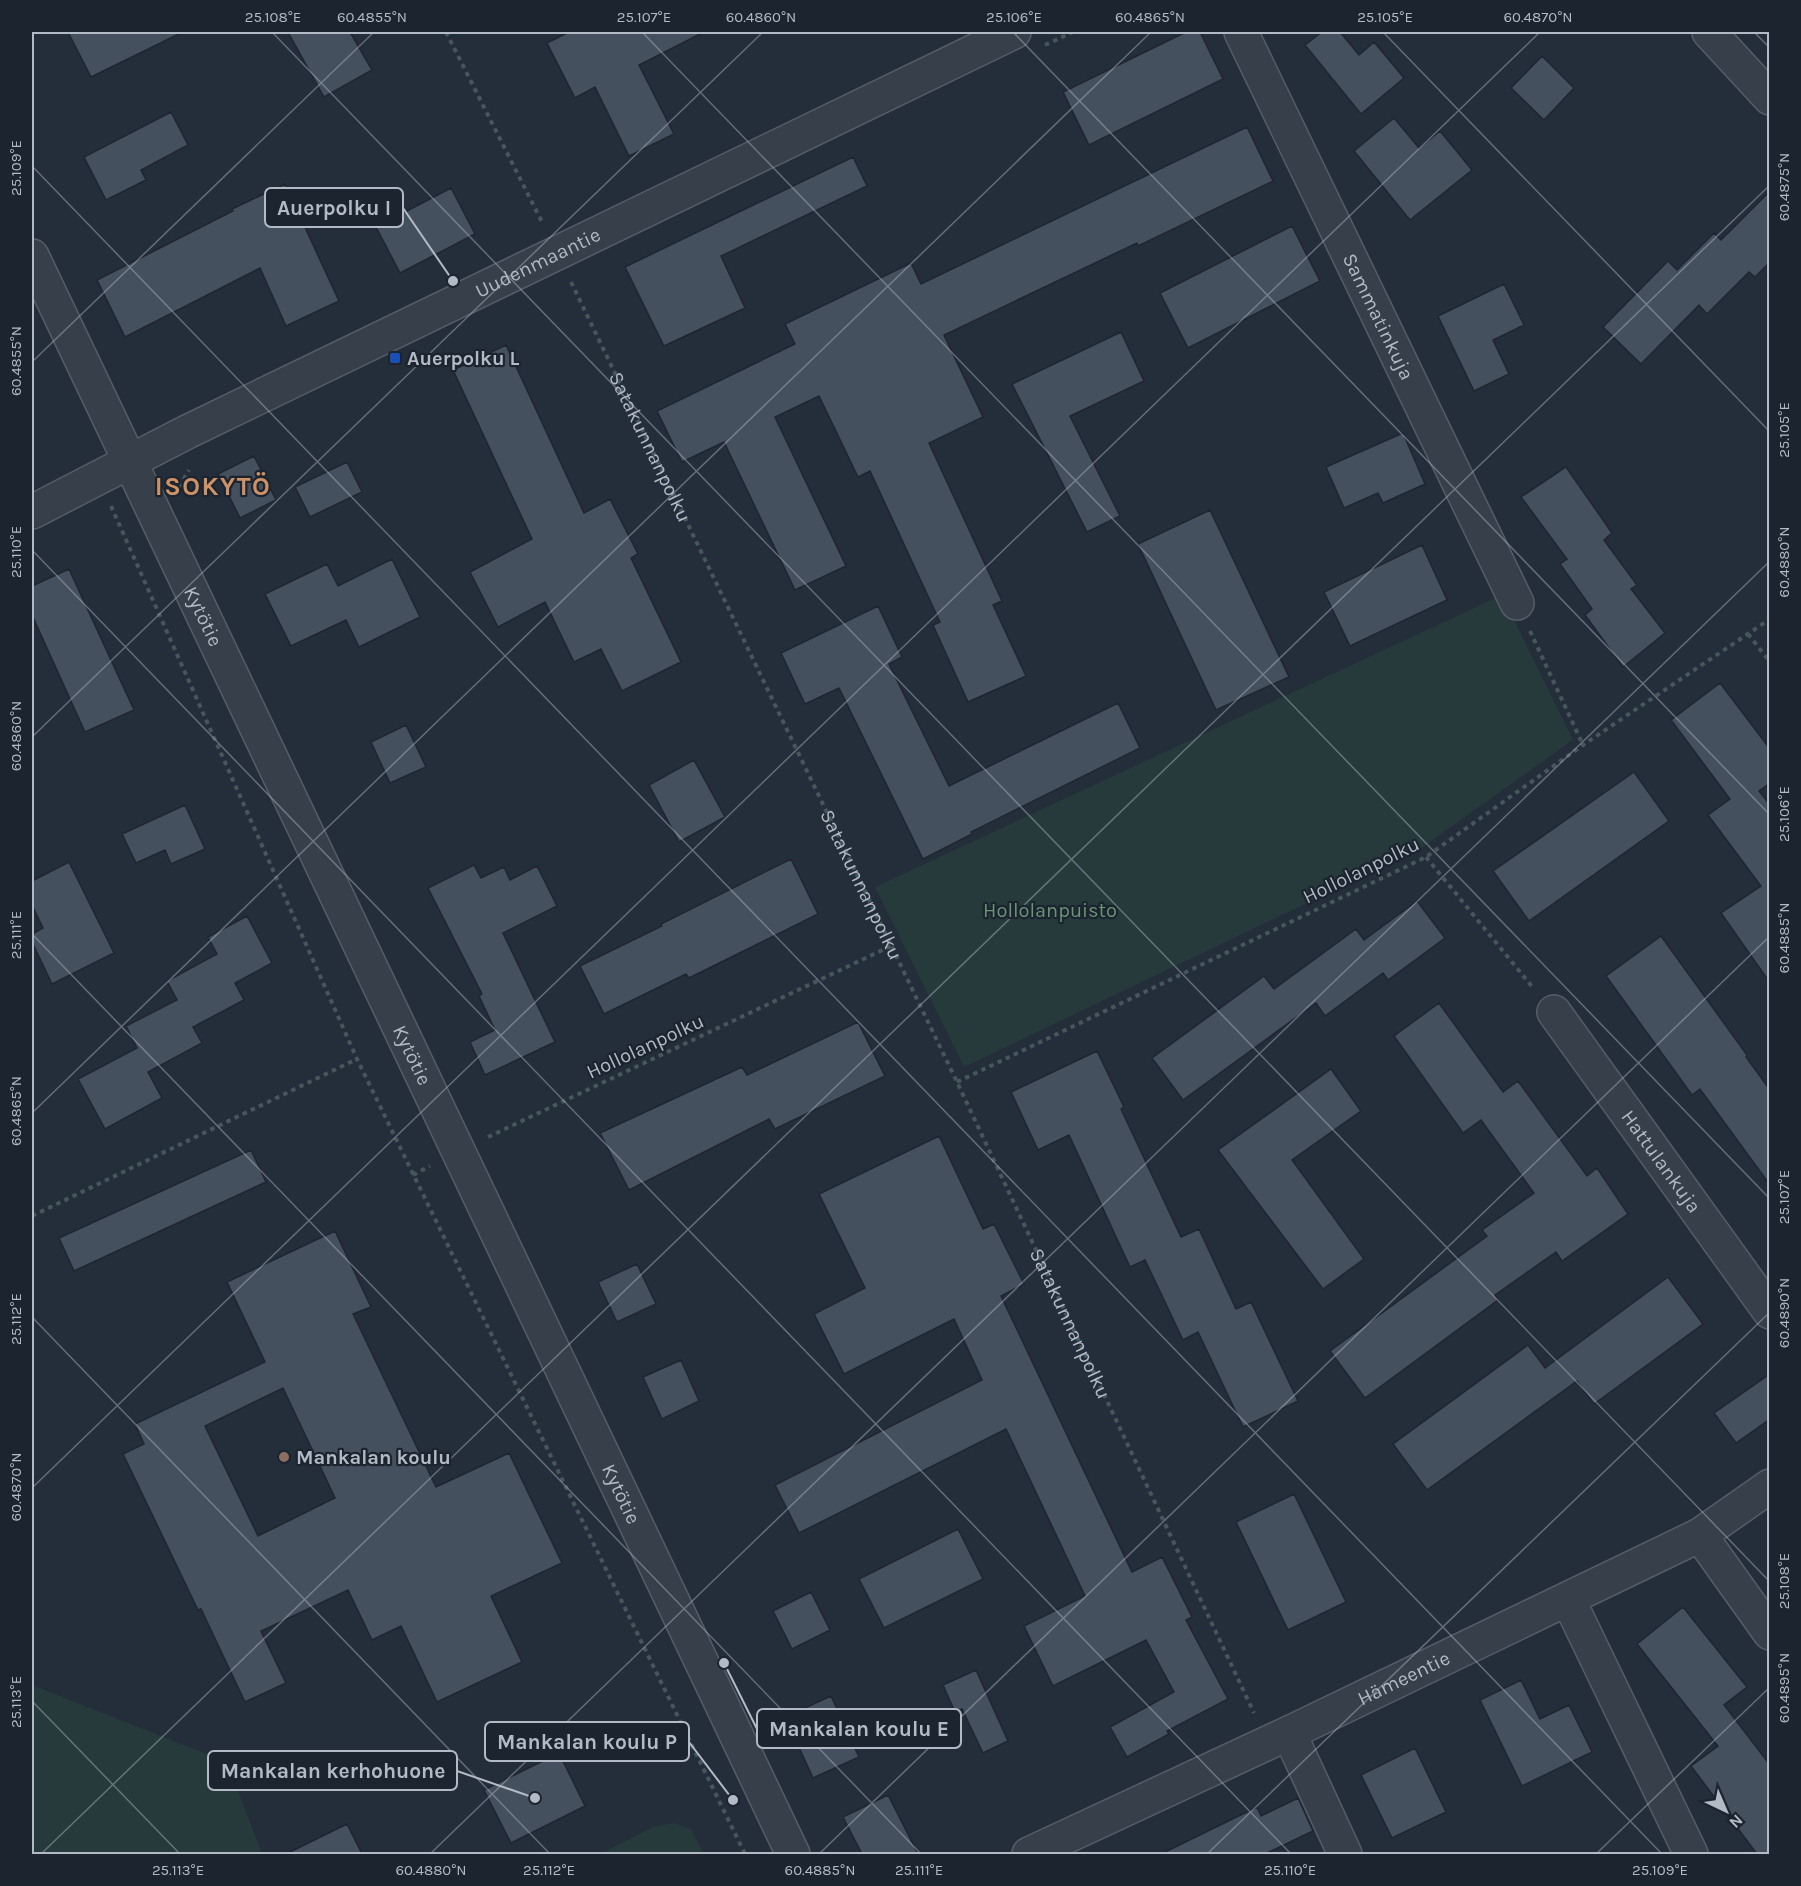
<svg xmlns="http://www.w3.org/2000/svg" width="1801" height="1886" viewBox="0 0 1801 1886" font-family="Karla,sans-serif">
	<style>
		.green { fill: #263a3c }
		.building { fill: #45505e; stroke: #1e2631; stroke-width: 1.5; fill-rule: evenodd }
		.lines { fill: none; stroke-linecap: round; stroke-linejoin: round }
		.minor-casing { stroke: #555d68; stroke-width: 36 }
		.path { stroke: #45575a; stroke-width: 4; stroke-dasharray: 4.5 4.5; stroke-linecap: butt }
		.minor { stroke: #373f4a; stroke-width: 33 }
		.ticks { fill: none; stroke: #b2bac6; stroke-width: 1.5; stroke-opacity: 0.45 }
		.transit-dot { fill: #1a4fb4; stroke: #1c242f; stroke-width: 2 }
		.education-dot { fill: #8d6e63; stroke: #1c242f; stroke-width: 2 }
		.labels { text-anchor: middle; stroke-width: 4.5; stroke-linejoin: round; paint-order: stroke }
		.street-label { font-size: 20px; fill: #b2bac6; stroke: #1c242f }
		.poi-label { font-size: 20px; font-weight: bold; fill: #b2bac6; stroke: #1c242f; text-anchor: start }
		.park-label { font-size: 20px; fill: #6b9574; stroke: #1c242f }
		.district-label { font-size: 26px; font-weight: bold; letter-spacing: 1.5px; fill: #ce9266; stroke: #1c242f }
		.leader { fill: none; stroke: #b2bac6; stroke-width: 2 }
		.callout-dot { fill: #b2bac6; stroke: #1c242f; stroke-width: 2 }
		.callout { fill: #1c242f; stroke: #b2bac6; stroke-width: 2 }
		.callout-label { font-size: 21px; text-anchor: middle; font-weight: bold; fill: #b2bac6 }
		.neatline { fill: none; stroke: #b2bac6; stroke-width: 2 }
		.ticks-label { font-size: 15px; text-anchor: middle; fill: #b2bac6 }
	</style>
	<rect width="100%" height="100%" fill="#242d3a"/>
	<!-- green -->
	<path class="green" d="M1502,595L1573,740L1420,849L964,1067L875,887Z
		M32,1685L227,1762L262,1854H32Z
		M674,1823L691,1829L704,1854H600L653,1827Z"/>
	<!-- building -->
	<path class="building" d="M68,32H183L91,77Z
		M288,32H350L372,70L324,97Z
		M569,32H704L639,65L674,134L629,156L595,87L575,98L547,43Z
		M1186,32H1200L1223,79L1089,145L1063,92Z
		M1322,32H1340L1359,55L1374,42L1404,78L1361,114L1305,45Z
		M1542,56L1574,88L1544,120L1511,88Z
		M171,112L188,145L141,170L146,180L106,200L84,157Z
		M1394,118L1419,148L1440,131L1472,170L1410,220L1354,151Z
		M1247,127L1273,181L1138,246L1137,243L944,335L983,417L929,443L1002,601L993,605L1026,676L968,702L933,625L940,622L870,471L858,477L819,396L775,417L846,566L795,590L724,442L682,462L657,411L795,344L785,324L911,263L921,284Z
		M853,157L867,186L721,256L745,308L664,346L625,267Z
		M285,184L339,301L286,326L260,268L125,337L97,280L233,211L232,209Z
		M451,188L475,234L400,273L376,227Z
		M1770,191V262L1755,277L1749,272L1707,314L1699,305L1641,364L1603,327L1668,261L1677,270L1714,233L1721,240Z
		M1292,226L1320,281L1188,348L1160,293Z
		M1504,284L1524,325L1493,340L1509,374L1474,391L1438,316Z
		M1121,332L1144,381L1070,416L1120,516L1087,532L1012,384Z
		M506,345L584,513L610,499L638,554L631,558L681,662L622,691L601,649L574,662L545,602L498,627L470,572L532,539L453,370Z
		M1403,433L1425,484L1383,503L1378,493L1344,508L1326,467Z
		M254,456L276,500L240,518L218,474Z
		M347,462L362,492L310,517L295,487Z
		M1566,467L1612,533L1604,540L1637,585L1631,589L1665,633L1623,667L1585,615L1592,609L1560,564L1567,559L1521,497Z
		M1210,510L1289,677L1216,710L1138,544Z
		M1422,545L1447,600L1350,646L1324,592Z
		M392,559L420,617L359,647L346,620L291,646L265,594L327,564L338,586Z
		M69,569L134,710L85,732L32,615V586Z
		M878,606L902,657L889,664L949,786L1118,703L1140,748L971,832L972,834L923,859L839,688L805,704L781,653Z
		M1720,683L1770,749V783L1759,791L1770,805V983L1721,913L1761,886L1708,815L1730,799L1671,720Z
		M406,725L426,767L390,783L371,742Z
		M694,760L725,817L679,842L649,785Z
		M1634,772L1669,821L1529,921L1493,871Z
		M185,805L205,849L171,864L165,850L136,863L122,834Z
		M791,859L818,914L689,978L686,974L604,1014L580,966L662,926L661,924Z
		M69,862L114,953L52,984L32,942V934L43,928L32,905V881Z
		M474,865L481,878L504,867L510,880L537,866L557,906L503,933L555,1042L485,1075L470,1042L495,1030L479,996L482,994L428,888Z
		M1417,901L1445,938L1388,980L1383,973L1325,1016L1316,1003L1183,1100L1152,1058L1264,976L1274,989L1356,929L1364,940Z
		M247,916L272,963L235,983L244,1000L193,1027L202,1043L148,1072L162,1098L105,1129L78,1079L137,1048L126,1026L177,1000L167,981L217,954L208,937Z
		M1661,936L1747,1055L1746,1057L1770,1090V1185L1700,1089L1692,1095L1606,976Z
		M1439,1003L1503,1092L1518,1081L1587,1176L1597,1168L1628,1214L1562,1261L1556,1252L1495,1295L1498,1300L1365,1398L1330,1351L1487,1236L1482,1230L1534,1193L1481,1120L1463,1133L1394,1036Z
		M858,1022L885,1076L775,1129L769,1119L629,1190L600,1133L742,1067L747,1075Z
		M1097,1051L1124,1107L1121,1109L1181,1237L1199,1229L1236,1309L1251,1302L1298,1401L1243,1427L1198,1332L1183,1340L1145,1260L1130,1267L1069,1135L1038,1150L1011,1092Z
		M1331,1069L1361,1111L1292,1160L1364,1259L1323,1289L1218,1150Z
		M939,1136L983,1229L994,1224L1024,1284L1001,1296L1132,1572L1162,1557L1192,1617L1186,1620L1228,1699L1167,1731L1169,1734L1127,1757L1110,1727L1174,1692L1146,1640L1053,1686L1024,1626L1085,1596L1006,1429L799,1533L775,1485L982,1380L954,1319L844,1374L814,1314L865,1288L819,1194Z
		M251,1150L266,1182L74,1271L59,1238Z
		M335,1231L371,1307L353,1314L436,1487L509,1453L562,1563L491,1596L522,1662L437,1702L401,1626L372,1640L348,1590L261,1631L286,1683L245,1702L201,1609L198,1610L123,1454L144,1444L135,1424L265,1362L227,1282ZM283,1388L335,1498L258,1536L205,1426Z
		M637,1264L656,1304L617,1322L598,1282Z
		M1668,1277L1703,1324L1594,1404L1577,1381L1427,1490L1393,1444L1528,1345L1545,1368Z
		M681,1360L699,1401L662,1419L643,1377Z
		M1770,1374V1419L1736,1443L1714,1413Z
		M1294,1494L1346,1602L1288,1630L1236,1522Z
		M958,1529L983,1579L884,1628L859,1579Z
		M811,1592L830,1630L792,1649L773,1611Z
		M1683,1607L1747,1687L1724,1705L1770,1765V1854H1757L1691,1766L1718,1746L1637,1644Z
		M976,1670L1008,1741L983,1753L962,1709L955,1712L943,1685Z
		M1521,1680L1540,1719L1569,1705L1592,1752L1522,1786L1480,1700Z
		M831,1696L859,1757L813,1778L785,1717Z
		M1415,1748L1446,1812L1392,1838L1361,1775Z
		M559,1753L585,1806L511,1843L484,1790Z
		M888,1795L918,1854H862L843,1817Z
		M1298,1798L1313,1831L1265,1854H1161L1257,1807L1261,1816Z
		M347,1824L362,1854H286Z"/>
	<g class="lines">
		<defs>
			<g id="minor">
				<path id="s2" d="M1241,32L1517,603"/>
				<path d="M1709,32L1770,98"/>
				<path id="s3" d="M32,256L793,1854"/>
				<path id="s4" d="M32,512L187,432L1014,32"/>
				<path id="s5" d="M1554,1012L1770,1312"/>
				<path d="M1700,1535L1770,1633"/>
				<path d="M1568,1599L1691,1854"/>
				<path d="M1289,1733L1345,1854"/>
				<path id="s6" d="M1029,1854L1289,1733L1700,1535L1770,1486"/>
			</g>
		</defs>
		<!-- minor casing -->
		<use href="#minor" class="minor-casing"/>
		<!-- path -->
		<g class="path">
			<path d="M446,32L543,224"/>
			<path d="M1045,45L1073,32"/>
			<path id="s1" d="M571,282L957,1082L1254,1713"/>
			<path d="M179,487L189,470"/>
			<path d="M111,506L357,1059L745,1854"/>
			<path d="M1530,631L1583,745"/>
			<path d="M1748,634L1770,662"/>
			<path d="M1426,857L1534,989"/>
			<path d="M957,1082L1426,857L1583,745L1770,619"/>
			<path d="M488,1137L891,946"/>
			<path d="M413,1175L430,1166"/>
			<path d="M32,1216L357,1059"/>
		</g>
		<!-- minor -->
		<use href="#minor" class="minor"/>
	</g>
	<!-- ticks -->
	<path class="ticks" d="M272,32L1770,1582M642,32L1770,1199M1013,32L1770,815M1383,32L1770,432M1754,32L1770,48M32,166L1662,1854M32,362L374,32M32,550L1291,1854M32,737L763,32M32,934L921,1854M32,1113L1151,32M32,1317L550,1854M32,1488L1540,32M32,1701L180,1854M41,1854L1770,185M430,1854L1770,561M819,1854L1770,936M1207,1854L1770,1312M1596,1854L1770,1687"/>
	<!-- markers -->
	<rect class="transit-dot" x="389" y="352" width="12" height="12" rx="3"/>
	<circle class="education-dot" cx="284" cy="1457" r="6"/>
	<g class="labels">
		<!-- street labels -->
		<g class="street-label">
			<text dy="7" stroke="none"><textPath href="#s4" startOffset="564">Uudenmaantie</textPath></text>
			<text dy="7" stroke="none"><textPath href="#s2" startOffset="316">Sammatinkuja</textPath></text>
			<text dy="7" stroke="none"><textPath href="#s1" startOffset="183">Satakunnanpolku</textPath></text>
			<text dy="7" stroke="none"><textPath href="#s3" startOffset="399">Kytötie</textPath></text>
			<text transform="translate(1361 870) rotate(-26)" y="7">Hollolanpolku</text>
			<text dy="7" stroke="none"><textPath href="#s1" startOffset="669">Satakunnanpolku</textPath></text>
			<text transform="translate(645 1046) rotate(-25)" y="7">Hollolanpolku</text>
			<text dy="7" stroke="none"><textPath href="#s3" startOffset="885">Kytötie</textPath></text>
			<text dy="7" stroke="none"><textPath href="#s5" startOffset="184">Hattulankuja</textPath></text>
			<text dy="7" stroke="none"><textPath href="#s1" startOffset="1155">Satakunnanpolku</textPath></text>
			<text dy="7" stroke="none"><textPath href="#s3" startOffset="1371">Kytötie</textPath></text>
			<text dy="7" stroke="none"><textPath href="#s6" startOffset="414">Hämeentie</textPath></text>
		</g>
		<!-- poi labels -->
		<g class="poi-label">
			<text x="407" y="365">Auerpolku L</text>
			<text x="296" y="1464">Mankalan koulu</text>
		</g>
		<!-- park labels -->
		<g class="park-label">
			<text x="1050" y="917">Hollolanpuisto</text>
		</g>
		<!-- district labels -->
		<g class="district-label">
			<text x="213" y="495">ISOKYTÖ</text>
		</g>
	</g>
	<!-- callouts -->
	<path class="leader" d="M453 281L403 208M724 1663L757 1729M733 1800L689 1742M535 1798L457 1771"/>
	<g class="callout-dot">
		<circle cx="453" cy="281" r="6"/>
		<circle cx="724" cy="1663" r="6"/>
		<circle cx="733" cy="1800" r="6"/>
		<circle cx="535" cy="1798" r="6"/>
	</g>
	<g class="callout">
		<rect x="265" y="188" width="138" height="39" rx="6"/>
		<rect x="757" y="1709" width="204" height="39" rx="6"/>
		<rect x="485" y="1722" width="204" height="39" rx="6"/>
		<rect x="208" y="1751" width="249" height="39" rx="6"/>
	</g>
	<g class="callout-label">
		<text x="334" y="215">Auerpolku I</text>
		<text x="859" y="1736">Mankalan koulu E</text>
		<text x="587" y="1749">Mankalan koulu P</text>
		<text x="333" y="1778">Mankalan kerhohuone</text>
	</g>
	<!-- border -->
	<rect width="1801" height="1886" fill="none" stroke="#1c242f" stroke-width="66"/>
	<!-- north arrow -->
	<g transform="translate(1726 1811) rotate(136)" stroke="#1c242f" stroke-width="4.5" paint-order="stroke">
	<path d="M0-4.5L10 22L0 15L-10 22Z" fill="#b2bac6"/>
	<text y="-9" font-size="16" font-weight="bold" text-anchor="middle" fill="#b2bac6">N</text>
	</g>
	<rect x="33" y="33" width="1735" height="1820" class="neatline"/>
	<g class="ticks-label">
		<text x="273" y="22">25.108°E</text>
		<text x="372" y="22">60.4855°N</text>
		<text x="644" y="22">25.107°E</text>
		<text x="761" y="22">60.4860°N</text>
		<text x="1014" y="22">25.106°E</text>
		<text x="1150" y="22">60.4865°N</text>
		<text x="1385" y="22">25.105°E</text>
		<text x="1538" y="22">60.4870°N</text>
		<text transform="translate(16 168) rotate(-90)" y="5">25.109°E</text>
		<text transform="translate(1784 187) rotate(-90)" y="5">60.4875°N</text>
		<text transform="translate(16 361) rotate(-90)" y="5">60.4855°N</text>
		<text transform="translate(1784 430) rotate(-90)" y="5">25.105°E</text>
		<text transform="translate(16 552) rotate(-90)" y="5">25.110°E</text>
		<text transform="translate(1784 562) rotate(-90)" y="5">60.4880°N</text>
		<text transform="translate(16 736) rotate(-90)" y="5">60.4860°N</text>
		<text transform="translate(1784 814) rotate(-90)" y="5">25.106°E</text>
		<text transform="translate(16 935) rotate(-90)" y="5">25.111°E</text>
		<text transform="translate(1784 938) rotate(-90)" y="5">60.4885°N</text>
		<text transform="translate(16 1111) rotate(-90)" y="5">60.4865°N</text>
		<text transform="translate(1784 1197) rotate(-90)" y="5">25.107°E</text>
		<text transform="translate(1784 1313) rotate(-90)" y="5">60.4890°N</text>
		<text transform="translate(16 1319) rotate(-90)" y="5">25.112°E</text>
		<text transform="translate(16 1487) rotate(-90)" y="5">60.4870°N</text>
		<text transform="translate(1784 1581) rotate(-90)" y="5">25.108°E</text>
		<text transform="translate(1784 1688) rotate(-90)" y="5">60.4895°N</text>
		<text transform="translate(16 1702) rotate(-90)" y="5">25.113°E</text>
		<text x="178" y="1875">25.113°E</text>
		<text x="431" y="1875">60.4880°N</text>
		<text x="549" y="1875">25.112°E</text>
		<text x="820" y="1875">60.4885°N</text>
		<text x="919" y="1875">25.111°E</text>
		<text x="1290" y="1875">25.110°E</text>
		<text x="1660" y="1875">25.109°E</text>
	</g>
</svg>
